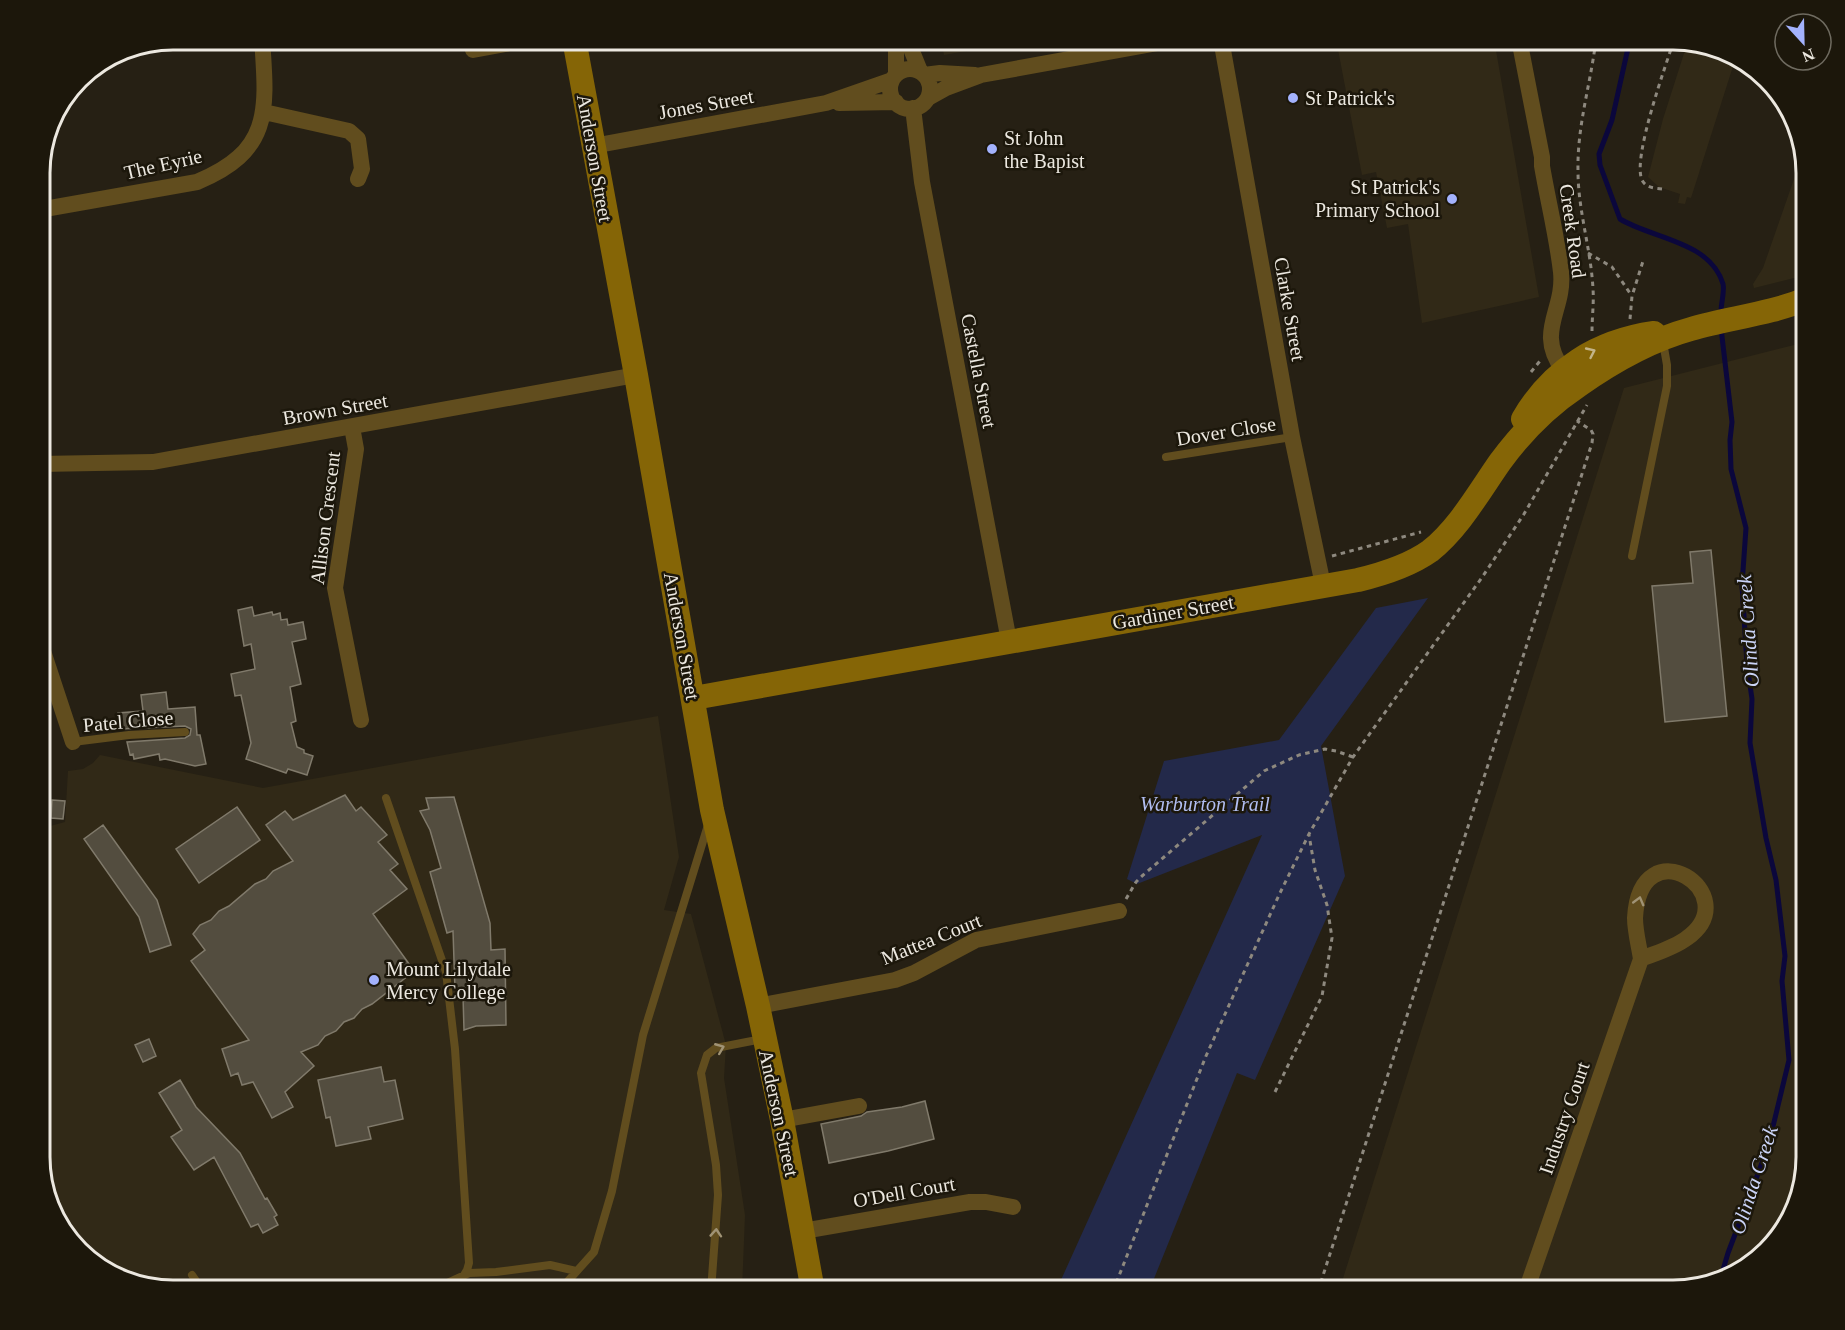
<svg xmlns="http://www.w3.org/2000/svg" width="1845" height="1330" viewBox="0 0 1845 1330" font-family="Georgia,serif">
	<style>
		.built { fill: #312917 }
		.green { fill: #23294a }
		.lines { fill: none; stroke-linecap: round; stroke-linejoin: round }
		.stream { stroke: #0b073c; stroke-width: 5 }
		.building { fill: #534d3f; stroke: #807a6b; stroke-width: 1.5 }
		.path { stroke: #8e897f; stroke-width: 3; stroke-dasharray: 4.5 4.5; stroke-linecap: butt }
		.lane { stroke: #614d1e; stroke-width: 8 }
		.street { stroke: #614d1e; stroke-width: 16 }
		.secondary { stroke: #856506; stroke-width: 24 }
		.oneway { stroke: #c3b489 }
		.oneway2 { stroke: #a09375 }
		.poi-dot { fill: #a3b2fd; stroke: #1c170b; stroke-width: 2 }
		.labels { text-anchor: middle; stroke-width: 5; stroke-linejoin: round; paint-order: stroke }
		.poi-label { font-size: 20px; fill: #ece8e0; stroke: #1c170b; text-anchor: start }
		.street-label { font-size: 20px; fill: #ece8e0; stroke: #1c170b }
		.park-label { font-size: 20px; font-style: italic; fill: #b1bdf1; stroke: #1c170b }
		.water-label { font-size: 21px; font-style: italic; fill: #cad3f6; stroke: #1c170b }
		.rim { fill: none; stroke: #ece8e0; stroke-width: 3 }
	</style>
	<rect width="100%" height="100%" fill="#262014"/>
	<!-- built -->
	<path class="built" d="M941,39H1033L944,55Z
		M1336,39H1494L1539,297L1422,323L1408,224L1387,228L1376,172L1362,175Z
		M1687,44L1735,60L1691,198L1687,197L1685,204L1678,203L1680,194L1659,187L1648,177L1663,119Z
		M1802,156L1806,172V275L1754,288L1753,284L1763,268Z
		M1806,342V1158L1779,1238L1732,1277L1672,1291H1339L1624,388Z
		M658,716L679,857L664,910L691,914L726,1045L724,1078L745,1215L742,1291H172L92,1264L53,1217L39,1166V829L65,822L68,771L83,769L93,763L100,755L263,788Z"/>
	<!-- green -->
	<path class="green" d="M1428,598L1321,746L1345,876L1255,1080L1237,1073L1149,1291H1056L1262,835L1137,884L1127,879L1164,761L1279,740L1376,608Z"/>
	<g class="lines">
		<!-- stream -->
		<path class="stream" d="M1630,39L1612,120L1599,154L1600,165L1620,219C1653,239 1710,241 1723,284C1725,292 1720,306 1721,316
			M1720,1280L1728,1253L1768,1147L1789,1060L1782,981L1785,956L1776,880L1766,838L1750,743L1752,699L1747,664L1742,585L1746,528L1731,469L1730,440L1732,422L1721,328"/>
	</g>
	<!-- building -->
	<path class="building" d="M1711,550L1727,716L1665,722L1652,586L1693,583L1690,552Z
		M252,607L254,616L272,612L273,615L280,613L281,620L287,619L288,625L303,622L306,639L292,642L301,684L290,687L296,721L291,723L297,747L304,750V753L313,756L307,775L288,769L286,773L246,759L251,743L241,695L235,696L231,674L255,669L251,644L244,646L238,610Z
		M166,692L168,709L195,707L197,735H200L206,764L195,766L165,759L160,760L159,754L134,759L133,754L130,755L127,742L185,738L190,735L191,729L185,726L120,729L118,713L143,711L141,695Z
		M345,795L356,811L361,807L387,835L378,842L398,864L390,870L407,889L373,914L412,968L410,969L413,972L372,1004L362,1009L354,1018L344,1022L336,1031L325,1036L318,1045L301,1052L314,1066L285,1092L293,1107L272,1118L253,1082L242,1085L238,1073L231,1076L222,1049L249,1040L191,961L205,950L193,934L200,925L211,920L219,911L229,906L255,884L266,879L273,871L293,861L266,825L285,811L293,820Z
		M454,797L490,923L491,950L505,949L506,1025L476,1026L464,1030L463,996L455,990L453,931L447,933L430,872L441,868L430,830L420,811L429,809L426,798Z
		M52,800L65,801L63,819L51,818Z
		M237,807L260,840L199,883L176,849Z
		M103,825L157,900L171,945L150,952L139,917L84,839Z
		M149,1039L156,1056L143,1062L135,1045Z
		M381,1067L384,1082L395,1080L403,1119L368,1127L371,1139L336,1146L330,1117L326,1118L318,1080Z
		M180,1080L196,1107L240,1153L265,1199L267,1198L277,1215L274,1217L278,1225L263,1233L258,1224L251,1227L214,1157L194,1170L171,1137L182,1130L159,1093Z
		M925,1101L934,1139L888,1151L829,1163L821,1124L861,1116L867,1112L902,1107Z"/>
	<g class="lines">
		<!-- path -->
		<path class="path" d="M1662,189C1654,188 1646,188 1642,180C1632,158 1666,65 1674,40
			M1588,253L1612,267L1632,296
			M1630,319L1632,296L1644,258
			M1592,331C1592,317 1594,303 1593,289C1591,249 1578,211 1578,171C1577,125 1591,83 1596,39
			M1531,372L1540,361
			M1332,556L1421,532
			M1126,899L1136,882L1142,876L1264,771L1299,755L1325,749L1336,751L1353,757
			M1275,1092L1322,996L1332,938L1327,905L1315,870L1309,835
			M1113,1291L1206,1056L1279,895L1309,834L1353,757L1483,576L1524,514L1587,405
			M1318,1291L1592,443L1593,434L1591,430L1577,421"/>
		<!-- lane -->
		<path class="lane" d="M1166,457L1292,437
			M1632,556L1667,386V365L1663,342
			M73,742L129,735L185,732
			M386,798L446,972L455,1049L469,1263L467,1270L464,1275
			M192,1275L203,1291
			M347,1291H348
			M420,1291L441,1286L469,1273L496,1272L550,1265L576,1271
			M559,1291L594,1252L612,1191L643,1035L708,825
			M711,1291L718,1195L716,1165L701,1073L707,1055L716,1048L762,1039"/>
		<!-- street -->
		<path class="street" d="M907,39L920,71
			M1221,39L1292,437L1323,585
			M1519,39L1542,157V166C1548,201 1557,237 1561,272C1565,311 1535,331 1563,370
			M473,50L531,39
			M890 89a20 20 0 1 1 40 0a20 20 0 1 1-40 0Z
			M896,74V39
			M924,75L940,73L975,75
			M928,98L946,88L981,75L1180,39
			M839,103L896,102
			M913,108L922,182L1009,641
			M264,112L349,131L358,139L362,169L358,179
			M593,146L826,103L892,80
			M39,210L197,182C272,151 267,110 262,39
			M352,427L356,449L335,588L361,720
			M39,464L153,462L636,375
			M39,639L73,742
			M758,1006L895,980L914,973L976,940L1119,911
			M782,1120L859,1106
			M803,1231L970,1202H986L1013,1207
			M1526,1291L1641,959C1639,946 1635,931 1635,918C1640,824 1748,894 1687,938C1674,948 1656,953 1641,959"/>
		<!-- secondary -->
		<path class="secondary" d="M574,39L636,375L712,810L758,1006L782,1120L813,1291
			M1523,419C1552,369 1598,341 1654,333
			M694,698L1358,580C1383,574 1409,566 1430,551C1459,528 1479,492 1500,462C1522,432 1548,406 1578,386C1612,362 1651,340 1691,329C1729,318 1770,314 1806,299"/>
	</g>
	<!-- one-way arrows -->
	<defs><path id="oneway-chevron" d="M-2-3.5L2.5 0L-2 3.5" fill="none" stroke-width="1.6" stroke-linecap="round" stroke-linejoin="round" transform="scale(1.5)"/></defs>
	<use class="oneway" href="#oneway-chevron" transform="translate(1591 352) rotate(-25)"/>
	<g class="oneway2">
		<use href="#oneway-chevron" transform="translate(1639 901) rotate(-75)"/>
		<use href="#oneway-chevron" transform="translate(720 1048) rotate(-22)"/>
		<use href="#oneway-chevron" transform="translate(716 1233) rotate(-86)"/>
	</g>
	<!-- markers -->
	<g class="poi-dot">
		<circle cx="1293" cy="98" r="6"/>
		<circle cx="992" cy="149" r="6"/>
		<circle cx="1452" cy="199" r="6"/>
		<circle cx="374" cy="980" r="6"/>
	</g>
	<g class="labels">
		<!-- poi labels -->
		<g class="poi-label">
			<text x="1305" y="105">St Patrick's</text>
			<text x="1004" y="145">St John<tspan x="1004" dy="23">the Bapist</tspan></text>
			<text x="1440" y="194" text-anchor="end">St Patrick's<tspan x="1440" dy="23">Primary School</tspan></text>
			<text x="386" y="976">Mount Lilydale<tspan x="386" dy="23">Mercy College</tspan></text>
		</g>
		<!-- street labels -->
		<g class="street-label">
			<text transform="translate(706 104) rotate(-10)" y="7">Jones Street</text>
			<text transform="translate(595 158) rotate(80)" y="7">Anderson Street</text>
			<text transform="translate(163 164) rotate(-13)" y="7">The Eyrie</text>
			<text transform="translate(1573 231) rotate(82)" y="7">Creek Road</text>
			<text transform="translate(1290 309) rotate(80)" y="7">Clarke Street</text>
			<text transform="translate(979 371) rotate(79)" y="7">Castella Street</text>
			<text transform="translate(335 409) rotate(-10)" y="7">Brown Street</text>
			<text transform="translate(1226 431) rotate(-9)" y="7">Dover Close</text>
			<text transform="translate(325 518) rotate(-83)" y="7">Allison Crescent</text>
			<text transform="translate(1173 612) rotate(-10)" y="7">Gardiner Street</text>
			<text transform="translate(682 636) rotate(80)" y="7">Anderson Street</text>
			<text transform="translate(128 721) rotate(-5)" y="7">Patel Close</text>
			<text transform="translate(931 939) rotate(-22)" y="7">Mattea Court</text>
			<text transform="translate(779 1113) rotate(78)" y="7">Anderson Street</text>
			<text transform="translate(1564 1118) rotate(-71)" y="7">Industry Court</text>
			<text transform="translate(904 1192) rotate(-10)" y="7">O'Dell Court</text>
		</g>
		<!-- park labels -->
		<g class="park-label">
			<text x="1205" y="811">Warburton Trail</text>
		</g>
		<!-- water labels -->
		<g class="water-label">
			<text transform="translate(1748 631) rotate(-94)" y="7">Olinda Creek</text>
			<text transform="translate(1754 1180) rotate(-72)" y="7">Olinda Creek</text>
		</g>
	</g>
	<!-- crop -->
	<path d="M0 0H1845V1330H0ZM173 50H1673A123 123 0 0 1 1796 173V1157A123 123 0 0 1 1673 1280H173A123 123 0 0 1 50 1157V173A123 123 0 0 1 173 50Z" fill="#1c170b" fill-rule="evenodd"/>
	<path class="rim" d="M173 50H1673A123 123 0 0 1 1796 173V1157A123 123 0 0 1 1673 1280H173A123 123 0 0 1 50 1157V173A123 123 0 0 1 173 50Z"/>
	<!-- north arrow -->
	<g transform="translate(1803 42) rotate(158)"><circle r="28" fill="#1c170b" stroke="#6f6b60" stroke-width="1.5"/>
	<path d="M0-4.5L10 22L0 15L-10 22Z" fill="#a3b2fd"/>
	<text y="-9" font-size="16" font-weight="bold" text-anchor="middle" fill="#ece8e0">N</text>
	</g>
</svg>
